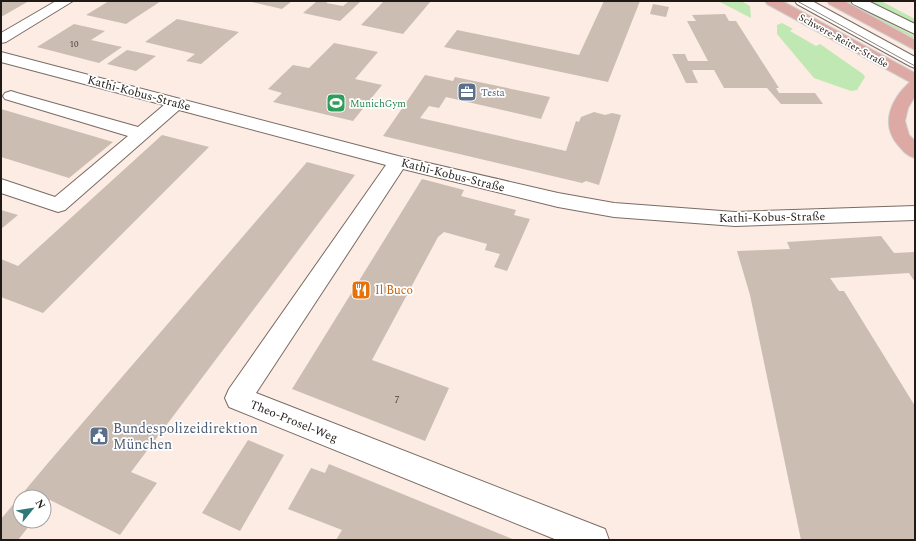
<svg xmlns="http://www.w3.org/2000/svg" width="916" height="541" viewBox="0 0 916 541" font-family="Spectral,serif">
	<style>
		.green { fill: #bfe8b2 }
		.building { fill: #cbbdb2 }
		.lines { fill: none; stroke-linecap: round; stroke-linejoin: round }
		.minor-casing { stroke: #7a6c64; stroke-width: 2 }
		.major-casing { stroke: #d2d1d0; stroke-width: 2 }
		.minor { fill: #fff; fill-rule: evenodd }
		.major { fill: #dda9a4; fill-rule: evenodd }
		.tram { stroke: #8e837d; stroke-width: 1 }
		.labels { text-anchor: middle; stroke-width: 3.5; stroke-linejoin: round; paint-order: stroke }
		.far-number-label { font-size: 9px; fill: #4a433d }
		.far-street-label { font-size: 10px; fill: #1f1a16; stroke: #fff }
		.far-service-label { font-size: 10px; fill: #4e5e75; stroke: #fff; text-anchor: start }
		.far-leisure-label { font-size: 10px; fill: #27864d; stroke: #fff; text-anchor: start }
		.number-label { font-size: 10px; fill: #4a433d }
		.street-label { font-size: 12px; fill: #1f1a16; stroke: #fff }
		.food-label { font-size: 12px; fill: #c56008; stroke: #fff; text-anchor: start }
		.near-service-label { font-size: 14px; fill: #4e5e75; stroke: #fff; text-anchor: start }
	</style>
	<rect width="100%" height="100%" fill="#fcece3"/>
	<!-- green -->
	<path class="green" d="M718,1H741L750,6L751,18Z
		M844,1H848L915,36V39Z
		M868,1H881L915,19V25Z
		M782,23L793,29L790,31L816,46L820,44L863,74L865,77L857,90L851,91L814,78L777,34V25Z"/>
	<!-- building -->
	<path class="building" d="M1,1H29L1,17Z
		M109,1H161L126,24L86,15Z
		M247,1H292L282,9Z
		M317,1H329L326,3L343,6L349,1H361L340,21L303,13Z
		M384,1H431L403,34L361,25Z
		M604,1H640L608,82L444,47L457,30L579,55Z
		M653,4L669,7L666,17L650,14Z
		M725,14L729,21H736L779,88H776L779,93H815L823,104H781L767,88H724L714,70H692L698,83H686L672,54H685L688,61H708L687,21H696L692,15Z
		M177,19L239,32L201,64L186,61L195,54L145,42Z
		M74,24L105,31L91,40L122,47L99,63L37,47Z
		M334,43L378,52L355,79L382,85L353,121L273,102L282,93L268,89L293,65L309,68Z
		M127,50L156,56L136,71L107,64Z
		M425,75L453,81L455,77L550,97L541,119L446,97L439,108L429,106L420,118L566,151L576,121L579,122L581,117L594,112L605,115L612,113L621,115L599,185L586,181L582,183L383,136Z
		M1,109L113,142L69,178L1,157Z
		M162,135L209,147L43,313L1,297V259L18,266Z
		M307,162L355,175L131,472L157,483L120,535L50,500L44,508V497H20V521H33L18,540H1V519L48,463Z
		M422,179L464,190L461,196L516,210L514,215L530,219L507,271L494,267L500,254L485,250L487,244L444,232L438,237L372,360L449,388L425,441L292,389Z
		M1,210L18,215L1,229Z
		M881,236L894,253L915,252V282L909,273L830,278L839,291H844L915,406V540H801L750,295L737,251L790,249L787,242Z
		M248,440L284,455L240,531L202,513Z
		M329,464L515,540H336L342,530L288,509L311,468L325,473Z"/>
	<g class="lines">
		<defs>
			<path id="minor" d="M56,1H73L6,42L1,43V33Z
				M795,1H812L915,57V68L910,66L797,4Z
				M851,1H868L915,24V34L853,4Z
				M1,52L398,156L558,193L614,203L735,212L915,206V220L735,226L614,217L558,207L403,169L256,393L605,529L609,540H557L229,407L225,398L229,389L386,165L179,110L65,210L58,212L1,193V179L55,197L128,136L5,99L3,96L5,93L11,91L17,93L138,127L164,105L1,62Z"/>
			<path id="major" d="M765,1H782L915,73V96L908,108L905,121L909,135L915,141V158C907,156 903,151 898,145C880,124 891,99 910,82L767,4Z
				M827,1H844L915,40V50L829,4Z"/>
		</defs>
		<!-- minor casing -->
		<use href="#minor" class="minor-casing"/>
		<!-- major casing -->
		<use href="#major" class="major-casing"/>
		<!-- minor -->
		<use href="#minor" class="minor"/>
		<!-- major -->
		<use href="#major" class="major"/>
		<!-- tram -->
		<path class="tram" d="M797,1L915,66"/>
	</g>
	<!-- icons -->
	<defs>
		<symbol id="office-square" viewBox="-11 -11 22 22"><rect x="-9" y="-9" width="18" height="18" rx="4" fill="#5c6f8a" stroke="#fff"/><path d="M-6-3h4V-5.5h4V-3h4V5H-6ZM-1-4.5V-3h2v-1.5ZM-6 0V1H6V0Z" fill="#fff"/></symbol>
		<symbol id="stadium-square" viewBox="-11 -11 22 22"><rect x="-9" y="-9" width="18" height="18" rx="4" fill="#2e9e5b" stroke="#fff"/><path d="M0-5a6.5 5 0 1 0 0 10a6.5 5 0 1 0 0-10ZM-3.5-1.8h7v3.6h-7Z" fill="#fff"/></symbol>
		<symbol id="restaurant-square" viewBox="-11 -11 22 22"><rect x="-9" y="-9" width="18" height="18" rx="4" fill="#e8710a" stroke="#fff"/><path d="M-5-6h1v4h1v-4h1v4h1v-4h1v5L-1.5 .5V6h-2V.5L-5-1ZM5-6V6H3V1.5H1.5Q1.5-4 5-6Z" fill="#fff"/></symbol>
		<symbol id="civic-square" viewBox="-11 -11 22 22"><rect x="-9" y="-9" width="18" height="18" rx="4" fill="#5c6f8a" stroke="#fff"/><path d="M-.6-6.5H3V-4.5H.6V-3L4-1V1h2V6H-6V1h2V-1L-.6-3ZM-1.2 2.5V6h2.4V2.5Z" fill="#fff"/></symbol>
	</defs>
	<g fill-rule="evenodd">
		<use href="#office-square" x="456" y="81" width="22" height="22"/>
		<use href="#stadium-square" x="325" y="92" width="22" height="22"/>
		<use href="#restaurant-square" x="350" y="279" width="22" height="22"/>
		<use href="#civic-square" x="88" y="425" width="22" height="22"/>
	</g>
	<g class="labels">
		<!-- far-number labels -->
		<g class="far-number-label">
			<text x="74" y="47">10</text>
		</g>
		<!-- far-street labels -->
		<g class="far-street-label">
			<text transform="translate(844 40) rotate(29)" y="4">Schwere-Reiter-Straße</text>
		</g>
		<!-- far-service labels -->
		<g class="far-service-label">
			<text x="481" y="96">Testa</text>
		</g>
		<!-- far-leisure labels -->
		<g class="far-leisure-label">
			<text x="350" y="107">MunichGym</text>
		</g>
		<!-- number labels -->
		<g class="number-label">
			<text x="397" y="403">7</text>
		</g>
		<!-- street labels -->
		<g class="street-label">
			<text transform="translate(139 93) rotate(15)" y="4">Kathi-Kobus-Straße</text>
			<text transform="translate(453 175) rotate(14)" y="4">Kathi-Kobus-Straße</text>
			<text transform="translate(772 217) rotate(-1)" y="4">Kathi-Kobus-Straße</text>
			<text transform="translate(294 421) rotate(22)" y="4">Theo-Prosel-Weg</text>
		</g>
		<!-- food labels -->
		<g class="food-label">
			<text x="375" y="294">Il Buco</text>
		</g>
		<!-- near-service labels -->
		<g class="near-service-label">
			<text x="113" y="433">Bundespolizeidirektion<tspan x="113" dy="16">München</tspan></text>
		</g>
	</g>
	<!-- border -->
	<rect width="916" height="541" fill="none" stroke="#1f1a16" stroke-width="4"/>
	<!-- north arrow -->
	<g transform="translate(32 509) rotate(60)"><circle r="19" fill="#ffffff" stroke="#a5a3a2"/>
	<path d="M0-3L7 15L0 10L-7 15Z" fill="#2f797b"/>
	<text y="-6" font-size="11" font-weight="bold" text-anchor="middle" fill="#1f1a16">N</text>
	</g>
</svg>
